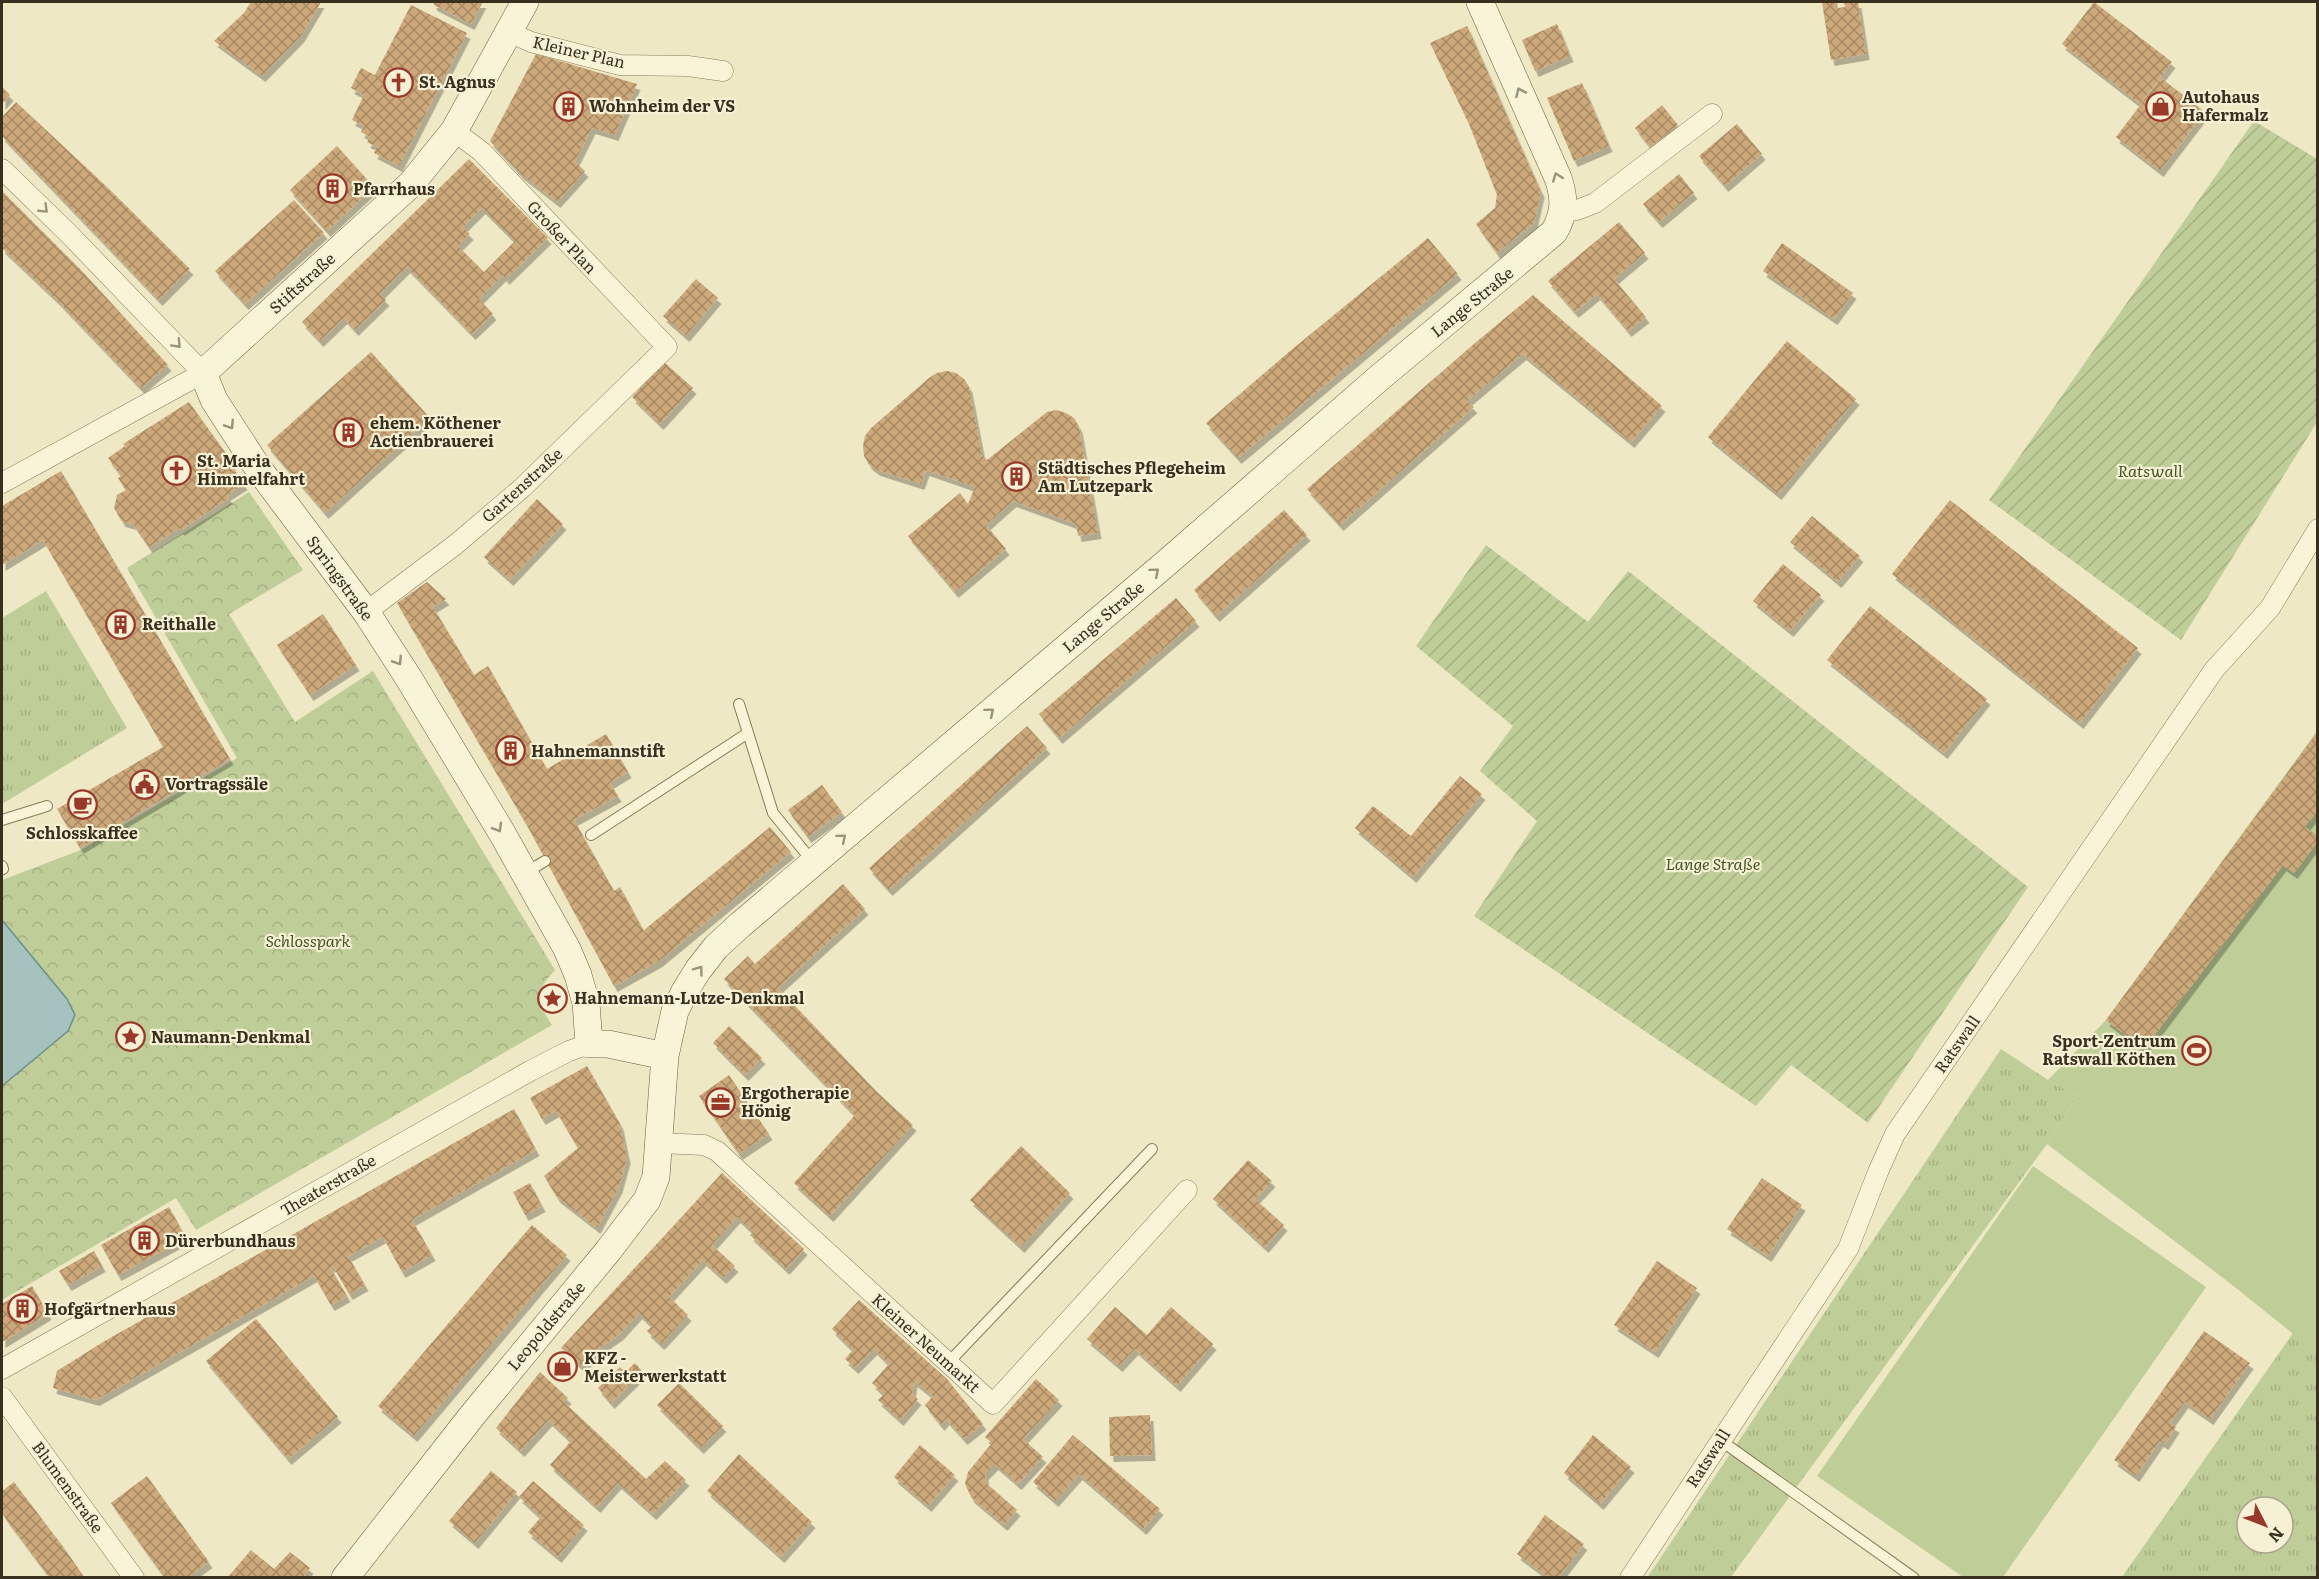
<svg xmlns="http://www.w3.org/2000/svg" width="2319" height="1579" viewBox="0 0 2319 1579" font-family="Literata,serif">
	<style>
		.grass { fill: url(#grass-tufts); fill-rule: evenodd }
		.park { fill: url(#park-crowns) }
		.garden { fill: url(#garden-furrows) }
		.pitch { fill: #bfcd98 }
		.water { fill: #a6c2be; stroke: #6d908c; stroke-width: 1.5 }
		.building { fill: url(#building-cross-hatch); fill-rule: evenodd; filter: url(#shadow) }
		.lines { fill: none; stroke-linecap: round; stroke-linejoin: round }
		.service-casing { stroke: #897a5b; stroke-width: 12 }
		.minor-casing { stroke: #897a5b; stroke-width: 21 }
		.secondary-casing { stroke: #6b5b3e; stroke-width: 28 }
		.service { stroke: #f9f4d8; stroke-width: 10 }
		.minor { stroke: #f9f4d8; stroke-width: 20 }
		.secondary { stroke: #f9f4d8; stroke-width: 27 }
		.oneway { stroke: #99927c }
		.labels { text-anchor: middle; stroke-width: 4.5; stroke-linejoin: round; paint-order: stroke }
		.street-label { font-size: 16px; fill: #392f1f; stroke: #f6f1d4 }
		.poi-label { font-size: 16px; font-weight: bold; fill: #392f1f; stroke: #f6f1d4; text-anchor: start }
		.park-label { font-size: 16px; font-style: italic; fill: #435625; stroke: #f6f1d4 }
	</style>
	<defs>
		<pattern id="grass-tufts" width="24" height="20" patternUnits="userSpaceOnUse" patternTransform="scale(1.5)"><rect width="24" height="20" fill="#bfcd98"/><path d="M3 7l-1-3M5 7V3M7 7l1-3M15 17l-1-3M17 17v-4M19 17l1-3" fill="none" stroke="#a5b083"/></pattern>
		<pattern id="park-crowns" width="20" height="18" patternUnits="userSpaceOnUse" patternTransform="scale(1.5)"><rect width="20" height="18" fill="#bfcd98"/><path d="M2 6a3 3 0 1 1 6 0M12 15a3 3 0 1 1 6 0" fill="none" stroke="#a5b083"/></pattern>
		<pattern id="garden-furrows" width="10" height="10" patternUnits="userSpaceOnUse" patternTransform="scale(1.5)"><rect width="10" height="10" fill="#bfcd98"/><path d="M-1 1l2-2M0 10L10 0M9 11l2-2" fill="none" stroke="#a5b083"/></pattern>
		<pattern id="building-cross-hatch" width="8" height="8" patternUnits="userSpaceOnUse" patternTransform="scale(1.5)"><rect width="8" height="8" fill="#cda87a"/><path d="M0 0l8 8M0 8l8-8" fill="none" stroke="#a78963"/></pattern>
		<filter id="shadow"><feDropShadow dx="3.5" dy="6" stdDeviation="0" flood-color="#0004"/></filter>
	</defs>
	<rect width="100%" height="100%" fill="#eee8c5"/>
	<!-- grass -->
	<path class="grass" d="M46,591L127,728L2,804V618Z
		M2001,1049L2048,1080L2077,1096L2047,1144L1731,1577L1647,1578Z
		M2293,1333L2317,1353V1577H2122ZM2247,1507H2283V1543H2247Z"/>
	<!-- park -->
	<path class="park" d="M249,492L303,570L229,614L295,722L373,671L555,970C534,994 535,998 552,1025L196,1230L176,1198L2,1300V880L81,850L237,758L127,568Z"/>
	<!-- garden -->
	<path class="garden" d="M2254,121L2317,159V422L2181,640L1989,500Z
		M1486,545L1588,622L1628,571L2028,887L1868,1123L1791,1065L1756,1106L1474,916L1537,821L1480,771L1513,726L1416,646Z"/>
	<!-- pitch -->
	<path class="pitch" d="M2317,731V1353L2231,1284L2047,1144L2077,1096L2048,1080L2106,1020Z
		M2033,1166L2206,1287L2003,1577H1963L1817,1476Z"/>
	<!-- water -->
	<path class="water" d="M2,920L67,999L75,1015L68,1031L2,1086Z"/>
	<!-- building -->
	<path class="building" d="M251,2H321L301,36L262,76L214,41L244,13Z
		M433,2H483L471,24L434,5Z
		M1822,2H1837L1838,8L1845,7L1844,2H1858L1866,54L1831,60Z
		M2094,2L2172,62L2140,104L2062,44Z
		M411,5L467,33L399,166L374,153L377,147L367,142L370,137L361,132L364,126L352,120L364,95L351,88L361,68L375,75Z
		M1557,24L1570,56L1535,71L1522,40Z
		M1467,26L1541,192L1534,223L1497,253L1476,224L1495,208L1497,195L1469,124L1430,43Z
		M536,54L637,84L615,135L592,128L575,162L585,171L557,202L521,174L490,141Z
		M2161,78L2205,112L2160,171L2116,137Z
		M1582,83L1609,146L1574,161L1547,98Z
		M2,87L10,95L2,104Z
		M16,102L106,186L190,269L159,300L2,136V117Z
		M1662,105L1678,125L1650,147L1635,128Z
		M1737,124L1762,154L1725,186L1699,156Z
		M337,146L374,187L327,231L290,190Z
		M469,159L548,238L506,279L503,275L479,299L493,314L472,334L407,267L380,294L386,300L355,330L344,318L320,341L302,322ZM482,208L515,241L484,272L458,246L470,234L463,227Z
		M1679,174L1694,193L1659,222L1643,204Z
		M2,191L83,272L168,365L141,388L56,299L2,248Z
		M294,200L324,233L245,304L215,271Z
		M1619,222L1645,253L1614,279L1646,317L1628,331L1597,294L1575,312L1548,281Z
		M1428,238L1458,274L1238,458L1206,423L1290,351Z
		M1782,243L1853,293L1834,319L1763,271Z
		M696,279L718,298L686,336L663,316Z
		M1533,295L1662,406L1631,442L1523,354L1467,401L1474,407L1340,525L1307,489L1475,343Z
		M1787,341L1856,399L1778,494L1708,437Z
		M371,352L430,418L325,513L267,445Z
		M664,362L693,388L660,424L632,397Z
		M947,371L956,373L964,379L969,387L982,455L987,460L1047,412L1056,410L1066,413L1074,418L1079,427L1098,533L1078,536L1076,524L1013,501L986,525L1006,549L955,592L908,536L960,493L968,504L975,487L926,470L921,484L877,470L869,464L864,456L863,446L865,436L871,428L929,378L937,373Z
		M189,402L233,463L231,465L244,484L227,495L229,498L181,530L180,528L149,547L133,524L122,521L114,508L117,495L126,490L118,478L121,476L108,458L125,446L123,444Z
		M61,471L230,759L80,848L57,809L163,747L43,540L2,565V506Z
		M537,499L563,524L510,580L484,557Z
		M1950,500L2138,648L2080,723L1892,574Z
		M1284,510L1307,535L1216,616L1194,590Z
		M1812,516L1860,556L1838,582L1790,542Z
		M1783,564L1821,595L1790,631L1753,601Z
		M427,582L446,599L433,607L474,675L488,666L547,769L606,734L628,772L610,783L618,796L574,820L614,891L620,887L647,937L644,930L770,827L791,852L659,961L614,986L529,829L397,603Z
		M1176,598L1196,621L1059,738L1039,714Z
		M1870,606L1987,699L1944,753L1827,660Z
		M323,614L356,665L310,695L277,645Z
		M1027,726L1047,748L889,890L869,868Z
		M2318,731V810L2305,827L2318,836V841L2294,873L2283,865L2144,1049L2106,1020Z
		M1460,776L1482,794L1413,877L1355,828L1373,806L1411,836Z
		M822,785L842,812L808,837L788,810Z
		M843,884L865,909L778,988L877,1092L913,1125L830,1216L794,1183L855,1115L724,979L748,956L755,964Z
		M729,1026L762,1058L745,1075L713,1043Z
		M587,1066L620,1124L627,1158L619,1187L597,1228L557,1197L544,1176L578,1148L556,1111L542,1119L530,1098Z
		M729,1075L769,1134L739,1154L699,1096Z
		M514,1109L536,1150L412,1220L432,1255L402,1272L383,1237L348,1256L365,1285L349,1294L333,1266L330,1267L347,1296L331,1305L314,1276L96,1400L53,1388L57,1371L103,1342Z
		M1021,1146L1070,1193L1021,1247L970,1200Z
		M1248,1160L1272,1181L1255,1199L1284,1225L1265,1247L1213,1199Z
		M722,1173L804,1249L786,1269L750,1235L753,1232L737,1217L712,1245L735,1266L723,1278L703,1260L669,1297L688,1315L661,1344L647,1331L652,1326L639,1313L620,1334L597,1350L582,1367L561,1348Z
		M1762,1178L1802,1205L1768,1256L1727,1229Z
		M530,1183L542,1206L525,1215L513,1192Z
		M169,1207L186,1238L118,1275L101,1245Z
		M532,1225L567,1255L414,1436L378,1406Z
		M94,1251L102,1266L68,1285L59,1271Z
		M1657,1261L1697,1288L1655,1352L1614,1325Z
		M32,1286L48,1314L2,1342V1304Z
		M859,1300L947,1379L983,1424L964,1439L946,1419L941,1425L925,1405L933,1396L914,1381L912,1394L918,1399L900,1420L878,1400L884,1394L872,1383L889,1364L874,1349L855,1368L845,1359L853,1350L832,1329Z
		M1115,1307L1147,1335L1171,1307L1213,1344L1177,1386L1135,1349L1119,1366L1087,1339Z
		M256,1319L338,1417L288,1459L206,1361Z
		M2204,1331L2250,1363L2210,1419L2185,1402L2170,1423L2176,1427L2165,1444L2160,1441L2136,1476L2114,1460Z
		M635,1363L643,1372L611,1403L598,1388L620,1367L625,1372Z
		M540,1372L568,1398L564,1402L646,1479L665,1461L686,1480L653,1514L618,1483L597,1507L550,1465L571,1441L549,1420L521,1451L496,1428Z
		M1036,1379L1059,1400L1023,1439L1043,1457L1018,1484L995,1464L985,1474L986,1483L1017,1510L1004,1525L971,1497L965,1484L968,1472L992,1443L985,1437Z
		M679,1383L723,1426L700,1448L657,1405Z
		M1150,1415L1152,1455L1110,1456L1109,1417Z
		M1073,1435L1160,1509L1143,1529L1079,1474L1055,1501L1033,1482Z
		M1593,1435L1631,1467L1600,1504L1564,1473Z
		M920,1445L955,1475L928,1506L894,1477Z
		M739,1454L812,1522L781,1557L707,1491Z
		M491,1471L517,1492L475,1543L449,1521Z
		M147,1476L209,1562L187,1578H165L111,1503Z
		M533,1481L584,1525L558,1557L528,1532L541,1517L519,1497Z
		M14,1482L64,1548L85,1578H50L6,1519L2,1513V1491Z
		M1545,1515L1584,1544L1558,1578H1549L1517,1554Z
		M251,1550L274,1569L290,1552L310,1568L302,1578H227Z"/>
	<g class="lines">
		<defs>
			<path id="service" d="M739,704L773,813L813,862
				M2,820L47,806
				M591,835L748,733
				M2,866L3,869
				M525,873L545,861
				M948,1363L1152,1149
				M1720,1440L1914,1578"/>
			<path id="minor" d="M509,32L531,42L620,65L688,66L723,71
				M2,169L68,233L203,373L2,483
				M1563,211L1577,210L1595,203L1712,114
				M366,612L455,545L522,488L667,347L482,152L454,131
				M659,1143L704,1145L717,1151L993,1404L1187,1190
				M2,1369L530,1071L569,1051L589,1044
				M2,1397L134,1578
				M1630,1578L1848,1249L1878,1172L1895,1134L2214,670L2270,608L2318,529"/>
			<path id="secondary" d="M525,2L454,131L411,184L203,373L214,400L258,468L366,612L408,677L502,833L567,949L578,975L586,1003L589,1044H608L665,1056
				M345,1578L471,1417L608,1251L647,1200L656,1177L665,1056L675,1011L685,991L698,970L716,947L740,925L1164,565L1379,378L1554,232C1565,213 1565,198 1558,178L1480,2"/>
		</defs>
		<!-- service casing -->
		<use href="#service" class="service-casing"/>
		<!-- minor casing -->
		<use href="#minor" class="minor-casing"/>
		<!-- secondary casing -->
		<use href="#secondary" class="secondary-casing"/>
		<!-- service -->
		<use href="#service" class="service"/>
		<!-- minor -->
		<use href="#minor" class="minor"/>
		<!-- secondary -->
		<use href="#secondary" class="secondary"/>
	</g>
	<!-- one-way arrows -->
	<defs><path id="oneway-chevron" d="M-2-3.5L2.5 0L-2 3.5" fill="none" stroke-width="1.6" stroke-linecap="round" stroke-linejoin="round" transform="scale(1.5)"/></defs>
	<g class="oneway">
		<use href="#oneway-chevron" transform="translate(1520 92) rotate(-114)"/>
		<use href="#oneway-chevron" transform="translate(1557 177) rotate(-111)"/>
		<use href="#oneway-chevron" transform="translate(44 209) rotate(44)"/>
		<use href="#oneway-chevron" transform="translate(177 344) rotate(47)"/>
		<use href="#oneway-chevron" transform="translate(230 425) rotate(57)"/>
		<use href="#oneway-chevron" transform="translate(1155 572) rotate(-40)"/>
		<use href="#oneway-chevron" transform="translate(398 661) rotate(57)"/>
		<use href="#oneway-chevron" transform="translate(990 712) rotate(-40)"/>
		<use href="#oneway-chevron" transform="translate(498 828) rotate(59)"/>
		<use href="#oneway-chevron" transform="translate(842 838) rotate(-40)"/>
		<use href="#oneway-chevron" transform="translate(699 970) rotate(-54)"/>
	</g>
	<!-- icons -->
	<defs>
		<symbol id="church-ring" viewBox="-11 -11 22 22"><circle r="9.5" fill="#f6f1d4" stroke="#99392a" stroke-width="1.5"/><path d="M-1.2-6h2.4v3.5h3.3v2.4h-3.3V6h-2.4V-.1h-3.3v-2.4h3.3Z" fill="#99392a"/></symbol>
		<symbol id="building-ring" viewBox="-11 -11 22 22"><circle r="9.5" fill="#f6f1d4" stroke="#99392a" stroke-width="1.5"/><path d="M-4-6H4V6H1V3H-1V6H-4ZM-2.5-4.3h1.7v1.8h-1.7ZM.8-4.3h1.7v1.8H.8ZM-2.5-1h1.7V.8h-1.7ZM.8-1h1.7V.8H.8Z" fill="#99392a"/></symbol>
		<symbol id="shop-ring" viewBox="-11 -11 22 22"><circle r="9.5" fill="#f6f1d4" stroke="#99392a" stroke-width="1.5"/><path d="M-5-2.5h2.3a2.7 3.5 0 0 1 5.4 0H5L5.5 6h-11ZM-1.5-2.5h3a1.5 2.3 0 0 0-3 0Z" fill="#99392a"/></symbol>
		<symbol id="civic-ring" viewBox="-11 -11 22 22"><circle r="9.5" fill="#f6f1d4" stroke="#99392a" stroke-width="1.5"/><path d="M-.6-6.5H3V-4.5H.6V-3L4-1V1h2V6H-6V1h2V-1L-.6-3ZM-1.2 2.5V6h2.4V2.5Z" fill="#99392a"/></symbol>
		<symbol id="cafe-ring" viewBox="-11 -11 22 22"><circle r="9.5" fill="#f6f1d4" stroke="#99392a" stroke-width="1.5"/><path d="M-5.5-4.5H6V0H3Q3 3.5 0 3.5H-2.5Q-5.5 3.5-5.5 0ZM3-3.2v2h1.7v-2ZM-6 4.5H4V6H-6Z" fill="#99392a"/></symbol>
		<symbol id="sight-ring" viewBox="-11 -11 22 22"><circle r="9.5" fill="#f6f1d4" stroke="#99392a" stroke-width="1.5"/><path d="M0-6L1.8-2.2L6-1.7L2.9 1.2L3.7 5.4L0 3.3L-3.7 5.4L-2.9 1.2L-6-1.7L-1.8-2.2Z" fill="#99392a"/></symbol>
		<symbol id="stadium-ring" viewBox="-11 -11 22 22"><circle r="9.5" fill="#f6f1d4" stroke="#99392a" stroke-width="1.5"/><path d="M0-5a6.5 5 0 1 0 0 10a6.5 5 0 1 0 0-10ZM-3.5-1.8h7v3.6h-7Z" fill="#99392a"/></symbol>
		<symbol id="office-ring" viewBox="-11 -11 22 22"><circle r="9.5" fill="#f6f1d4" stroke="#99392a" stroke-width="1.5"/><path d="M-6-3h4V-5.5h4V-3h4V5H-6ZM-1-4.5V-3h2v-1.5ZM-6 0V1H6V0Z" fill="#99392a"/></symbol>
	</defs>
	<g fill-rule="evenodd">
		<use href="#church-ring" x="382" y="66" width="33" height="33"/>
		<use href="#building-ring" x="552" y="90" width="33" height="33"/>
		<use href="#shop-ring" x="2144" y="90" width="33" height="33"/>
		<use href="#building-ring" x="316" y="172" width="33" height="33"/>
		<use href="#building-ring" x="332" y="416" width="33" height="33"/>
		<use href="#church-ring" x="160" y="454" width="33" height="33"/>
		<use href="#building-ring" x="1000" y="460" width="33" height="33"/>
		<use href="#building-ring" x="104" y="608" width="33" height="33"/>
		<use href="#building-ring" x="494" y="734" width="33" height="33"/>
		<use href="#civic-ring" x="128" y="768" width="33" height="33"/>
		<use href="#cafe-ring" x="66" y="788" width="33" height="33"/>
		<use href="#sight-ring" x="536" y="982" width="33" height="33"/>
		<use href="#sight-ring" x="114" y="1020" width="33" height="33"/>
		<use href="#stadium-ring" x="2180" y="1034" width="33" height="33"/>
		<use href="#office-ring" x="704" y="1086" width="33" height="33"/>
		<use href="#building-ring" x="128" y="1224" width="33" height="33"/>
		<use href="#building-ring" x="6" y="1292" width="33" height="33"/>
		<use href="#shop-ring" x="546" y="1350" width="33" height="33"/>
	</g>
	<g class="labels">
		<!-- street labels -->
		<g class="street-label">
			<text transform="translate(579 52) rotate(13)" y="6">Kleiner Plan</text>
			<text transform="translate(562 237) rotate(47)" y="6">Großer Plan</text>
			<text transform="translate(302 283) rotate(-42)" y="6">Stiftstraße</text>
			<text transform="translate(1472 302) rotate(-39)" y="6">Lange Straße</text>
			<text transform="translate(522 485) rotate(-42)" y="6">Gartenstraße</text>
			<text transform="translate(340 578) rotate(54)" y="6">Springstraße</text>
			<text transform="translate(1103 617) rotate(-40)" y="6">Lange Straße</text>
			<text transform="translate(1957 1044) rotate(-55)" y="6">Ratswall</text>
			<text transform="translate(328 1185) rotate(-30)" y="6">Theaterstraße</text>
			<text transform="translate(546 1326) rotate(-50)" y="6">Leopoldstraße</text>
			<text transform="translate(926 1343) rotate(42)" y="6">Kleiner Neumarkt</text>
			<text transform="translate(1708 1458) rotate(-57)" y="6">Ratswall</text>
			<text transform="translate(68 1487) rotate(54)" y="6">Blumenstraße</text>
		</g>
		<!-- poi labels -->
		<g class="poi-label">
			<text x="419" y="88">St. Agnus</text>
			<text x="2182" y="103">Autohaus<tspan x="2182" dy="18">Hafermalz</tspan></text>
			<text x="589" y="112">Wohnheim der VS</text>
			<text x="353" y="195">Pfarrhaus</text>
			<text x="370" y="429">ehem. Köthener<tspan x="370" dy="18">Actienbrauerei</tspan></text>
			<text x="197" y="467">St. Maria<tspan x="197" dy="18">Himmelfahrt</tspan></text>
			<text x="1038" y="474">Städtisches Pflegeheim<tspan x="1038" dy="18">Am Lutzepark</tspan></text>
			<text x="142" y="630">Reithalle</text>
			<text x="531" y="757">Hahnemannstift</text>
			<text x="165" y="790">Vortragssäle</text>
			<text x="82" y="839" text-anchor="middle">Schlosskaffee</text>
			<text x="574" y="1004">Hahnemann-Lutze-Denkmal</text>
			<text x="151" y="1043">Naumann-Denkmal</text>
			<text x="2176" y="1047" text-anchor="end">Sport-Zentrum<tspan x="2176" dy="18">Ratswall Köthen</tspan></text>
			<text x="741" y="1099">Ergotherapie<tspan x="741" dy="18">Hönig</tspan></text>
			<text x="165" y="1247">Dürerbundhaus</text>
			<text x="44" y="1315">Hofgärtnerhaus</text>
			<text x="584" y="1364">KFZ -<tspan x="584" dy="18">Meisterwerkstatt</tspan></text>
		</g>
		<!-- park labels -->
		<g class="park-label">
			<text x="2150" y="477">Ratswall</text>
			<text x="1713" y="870">Lange Straße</text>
			<text x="308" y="947">Schlosspark</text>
		</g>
	</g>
	<!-- border -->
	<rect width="2319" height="1579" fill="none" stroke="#392f1f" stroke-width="6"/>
	<!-- north arrow -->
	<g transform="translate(2265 1525) rotate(132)"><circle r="28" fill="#f6f1d4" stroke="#aaa38c" stroke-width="1.5"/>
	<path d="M0-4.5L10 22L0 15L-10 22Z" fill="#99392a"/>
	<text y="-9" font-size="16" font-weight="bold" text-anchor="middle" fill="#392f1f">N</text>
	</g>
</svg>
